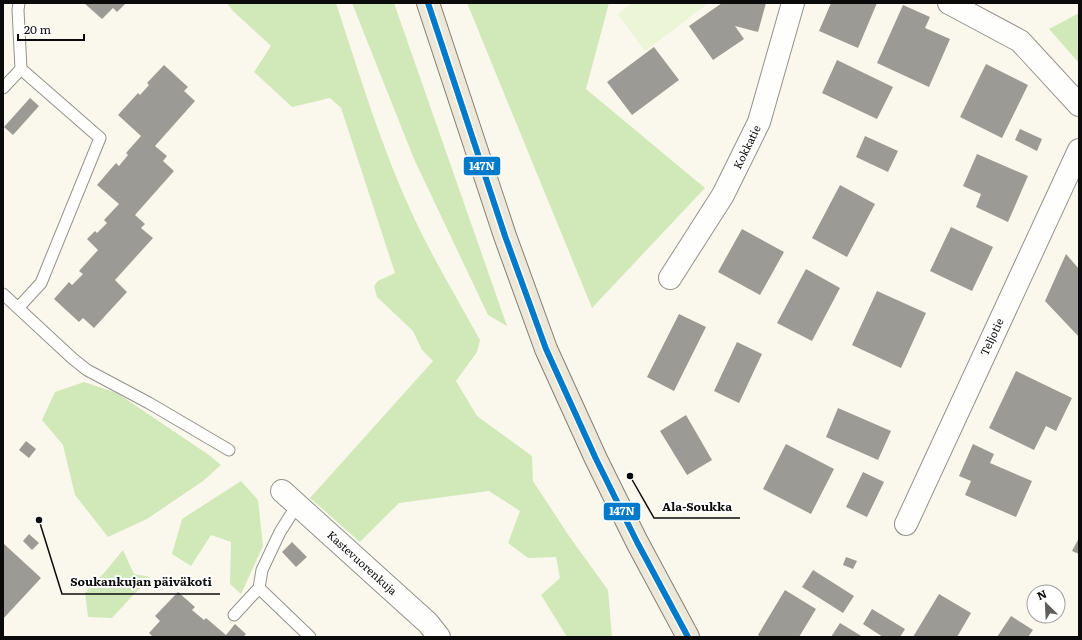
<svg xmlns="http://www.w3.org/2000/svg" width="1082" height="640" viewBox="0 0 1082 640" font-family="Literata,serif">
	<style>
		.forest { fill: #d1e9b9 }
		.pitch { fill: #ecf5d5 }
		.building { fill: #9c9a94 }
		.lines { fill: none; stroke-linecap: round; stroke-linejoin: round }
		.service-casing { stroke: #93928d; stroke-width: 13 }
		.minor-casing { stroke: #93928d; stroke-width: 24 }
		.primary-casing { stroke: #807f7a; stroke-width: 24 }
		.service { stroke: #fefefc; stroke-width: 11 }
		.minor { stroke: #fefefc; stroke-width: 22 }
		.primary { stroke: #ece7d6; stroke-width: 22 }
		.bus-1-casing { stroke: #fff; stroke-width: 9 }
		.bus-1 { stroke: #007ac9; stroke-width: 6 }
		.labels { text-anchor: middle; stroke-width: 4; stroke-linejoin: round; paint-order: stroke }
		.street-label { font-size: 11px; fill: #0b0b0b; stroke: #fff }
		.leader { fill: none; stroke: #0b0b0b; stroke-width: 1.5 }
		.callout-dot { fill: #0b0b0b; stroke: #fff; stroke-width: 1.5 }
		.callout-label { font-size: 12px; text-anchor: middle; font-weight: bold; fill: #0b0b0b; stroke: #fff; stroke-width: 4; stroke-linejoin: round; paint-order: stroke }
		.line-badge { stroke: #fff; stroke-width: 1.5 }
		.badge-label { font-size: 11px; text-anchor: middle; font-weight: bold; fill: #fff }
	</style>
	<rect width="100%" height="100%" fill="#faf8ed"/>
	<!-- forest -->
	<path class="forest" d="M227,3H336C360,76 382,150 415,220C434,260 458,300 480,340L477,352L456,381L477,416L532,456L533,481L569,536L608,590L612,637H567L541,595L560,578L556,557L528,558L508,543L520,511L489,491L399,503L360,542L310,498L433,361L422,350L413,331L377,297L374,286L378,281L395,273L341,108L330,98L292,107L254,72L271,46L233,11Z
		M352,3H394L507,326L488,315L414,159Z
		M467,3H609L586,89L705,188L592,308Z
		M1079,13V63L1049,29Z
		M84,382L117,393L209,455L221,465L203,481L147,519L108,537L75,495L63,445L42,420L55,392Z
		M241,481L258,500L263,546L241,594L230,584L231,542L211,535L191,566L172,554L182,519Z
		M123,550L134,574L150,577L112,618L88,617L85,593L104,573Z"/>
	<!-- pitch -->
	<path class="pitch" d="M632,3H705L706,5L645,51L618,14Z"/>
	<!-- building -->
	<path class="building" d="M84,3H126L117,12L113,8L102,19Z
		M722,3H766L758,32L735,26L744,39L713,60L689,26Z
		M831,3H877L858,48L819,31Z
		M903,5L930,17L925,28L950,39L929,87L877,63Z
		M654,47L679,80L632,115L607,82Z
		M837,60L893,87L877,119L822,93Z
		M986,64L1028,85L1002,138L960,117Z
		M164,65L188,87L184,91L195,101L155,146L167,156L163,161L174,171L135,215L145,224L141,228L153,238L115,280L127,292L94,328L83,318L79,322L54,299L69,282L72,285L83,274L79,271L98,250L87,239L95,231L97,233L107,223L104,220L119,204L97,185L116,163L119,166L128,155L126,153L141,136L118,115L138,93L140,95L149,85L147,83Z
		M30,98L39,106L13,135L4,127Z
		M1020,129L1042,139L1037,151L1015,140Z
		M865,136L898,151L888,172L856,157Z
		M977,154L1028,176L1008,222L976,207L981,194L963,186Z
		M840,185L875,204L847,257L812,238Z
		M951,227L993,247L972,291L930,271Z
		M742,229L784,252L760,295L718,272Z
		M1066,254L1079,269V337L1045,301Z
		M806,269L840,288L812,341L777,323Z
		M877,291L926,313L901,368L852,345Z
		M679,314L706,327L674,391L647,377Z
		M737,342L762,354L739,403L714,391Z
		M1016,371L1072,398L1056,431L1046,426L1034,450L989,428Z
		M838,408L891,431L878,460L826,437Z
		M686,415L712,460L687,475L660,431Z
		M26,441L36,449L29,458L19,450Z
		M786,444L834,469L811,514L763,489Z
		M973,444L994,454L990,463L1032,481L1016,517L965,495L971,481L959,476Z
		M863,472L884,482L867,517L846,507Z
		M29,534L39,543L32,550L23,541Z
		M1079,538V554L1072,551Z
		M292,542L307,557L296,567L282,552Z
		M3,543L41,578L3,619Z
		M846,557L857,561L853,569L843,565Z
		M813,570L854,596L843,613L802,587Z
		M785,590L816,609L799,637H760L758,635Z
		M178,592L195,607L192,610L204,620L206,618L226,635L235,624L246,634L243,637H153L149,633L160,621L155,616Z
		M939,594L971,613L957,637H913Z
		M872,609L905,629L900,637H883L863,624Z
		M1011,616L1033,630L1028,637H997Z
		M840,623L863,637H831Z"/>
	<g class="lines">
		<defs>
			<path id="service" d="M3,88L21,69L18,10L19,3
				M3,294L72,358L87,370L149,403L229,450
				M18,308L41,283L100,138L21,69
				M259,588L310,637
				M234,615L259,588L262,570L280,532L297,505"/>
			<path id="minor" d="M949,3L1020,41L1079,105
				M670,278L723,195L759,122L793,3
				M282,491L428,623L439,637
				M906,524L1079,150"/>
			<path id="primary" d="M428,3L505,236L546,349L596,459L637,542L688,637"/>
		</defs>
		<!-- service casing -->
		<use href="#service" class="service-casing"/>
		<!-- minor casing -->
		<use href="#minor" class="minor-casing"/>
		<!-- primary casing -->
		<use href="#primary" class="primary-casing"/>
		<!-- service -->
		<use href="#service" class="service"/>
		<!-- minor -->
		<use href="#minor" class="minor"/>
		<!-- primary -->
		<use href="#primary" class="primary"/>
		<defs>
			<path id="bus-1" d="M428,3L505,236L546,349L596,459L637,542L688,637"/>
		</defs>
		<!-- bus-1 casing -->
		<use href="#bus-1" class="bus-1-casing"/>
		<!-- bus-1 -->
		<use href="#bus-1" class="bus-1"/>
	</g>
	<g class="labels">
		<!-- street labels -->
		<g class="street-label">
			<text transform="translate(747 147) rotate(-64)" y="4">Kokkatie</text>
			<text transform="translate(992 337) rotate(-65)" y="4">Teljotie</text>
			<text transform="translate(362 563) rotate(42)" y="4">Kastevuorenkuja</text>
		</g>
	</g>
	<!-- callouts -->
	<path class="leader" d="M630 476L654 518H740M39 520L62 594H220"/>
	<g class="callout-dot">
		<circle cx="630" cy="476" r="4"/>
		<circle cx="39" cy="520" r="4"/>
	</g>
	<g class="callout-label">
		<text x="697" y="511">Ala-Soukka</text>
		<text x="141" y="586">Soukankujan päiväkoti</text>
	</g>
	<g class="line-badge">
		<rect x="463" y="156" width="38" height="20" rx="4" fill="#007ac9"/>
		<rect x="603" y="502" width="38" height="19" rx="4" fill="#007ac9"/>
	</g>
	<g class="badge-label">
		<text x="482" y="170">147N</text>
		<text x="622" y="515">147N</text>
	</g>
	<!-- border -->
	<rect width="1082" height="640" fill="none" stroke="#0b0b0b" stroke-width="8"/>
	<!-- north arrow -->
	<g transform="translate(1046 604) rotate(336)"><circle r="19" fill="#ffffff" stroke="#9d9d9d"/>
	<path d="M0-3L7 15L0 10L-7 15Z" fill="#5f5e5a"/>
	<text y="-6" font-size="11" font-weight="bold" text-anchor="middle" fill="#0b0b0b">N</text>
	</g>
	<!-- scale -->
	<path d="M18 34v6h66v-6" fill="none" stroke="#0b0b0b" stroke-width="2"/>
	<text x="24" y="34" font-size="12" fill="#0b0b0b" stroke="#ffffff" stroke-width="3" paint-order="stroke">20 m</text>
</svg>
